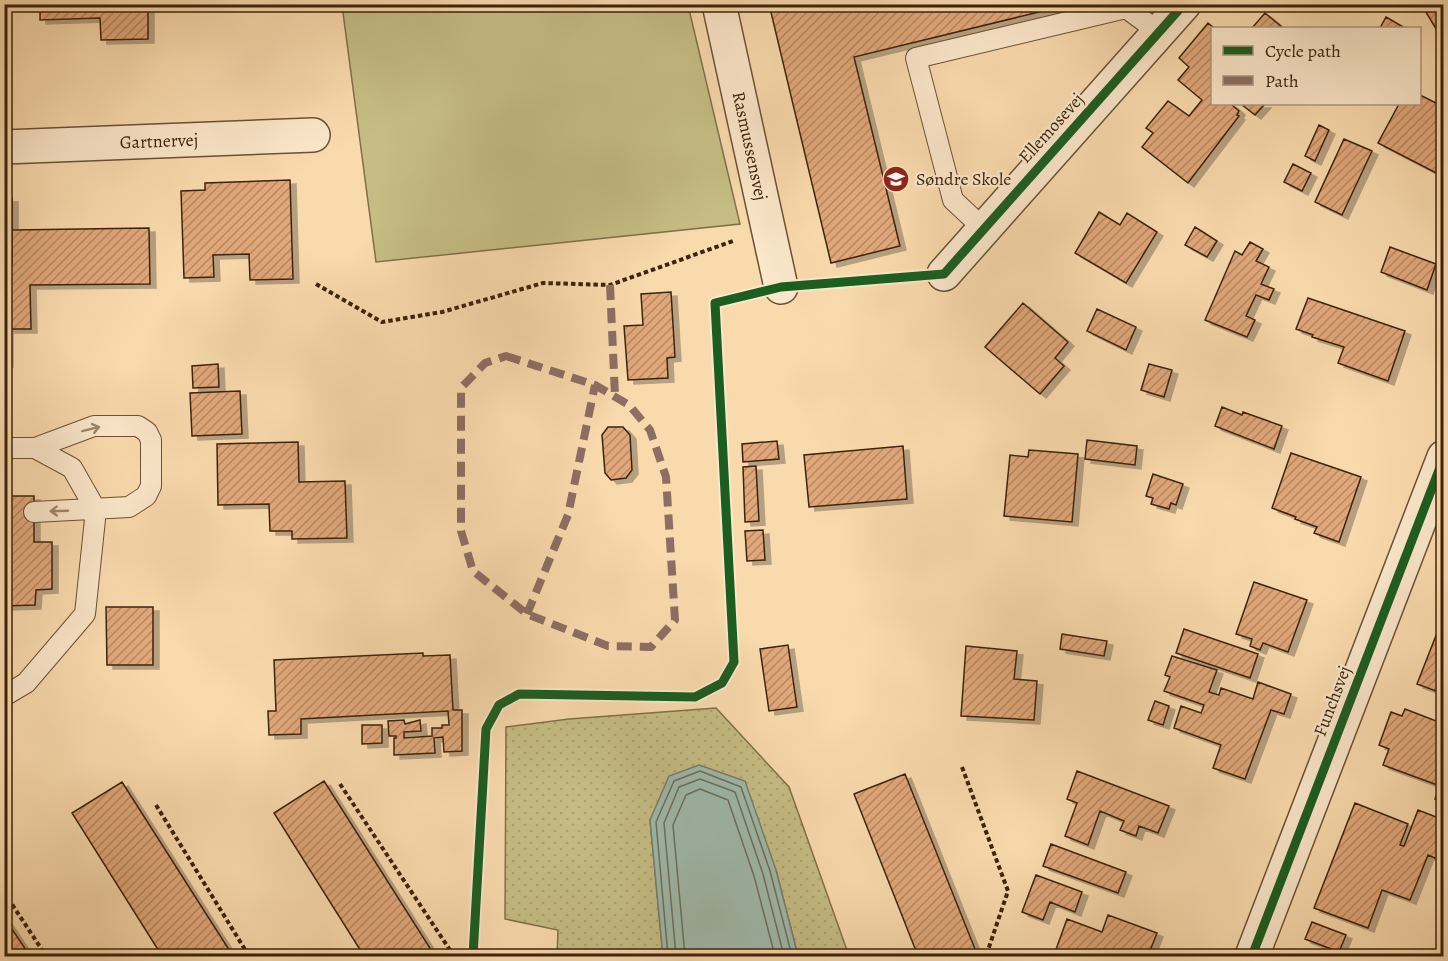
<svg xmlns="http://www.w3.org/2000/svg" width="1448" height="961" viewBox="0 0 1448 961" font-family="Alegreya,serif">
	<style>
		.grass { fill: url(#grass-dots); stroke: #807048; stroke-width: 1.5 }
		.park { fill: #c5bd84; stroke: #807048; stroke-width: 1.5 }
		.water { fill: #9ebaac; stroke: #777e6c; stroke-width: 1.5 }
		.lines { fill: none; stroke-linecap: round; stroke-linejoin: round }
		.shore { stroke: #6d6e5c; stroke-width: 1.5 }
		.building { fill: url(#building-hatch); stroke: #3c230b; stroke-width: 1.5; filter: url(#shadow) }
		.service-casing { stroke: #6b5134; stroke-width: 22 }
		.minor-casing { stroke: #6b5134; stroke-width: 36 }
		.path { stroke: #3c230b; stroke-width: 4; stroke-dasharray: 4.5 3; stroke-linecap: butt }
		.service { stroke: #fbe7ca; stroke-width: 20 }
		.minor { stroke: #fbe7ca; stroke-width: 33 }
		.quiet { stroke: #8d6e63; stroke-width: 8; stroke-dasharray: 15 8; stroke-linecap: butt }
		.cycleway-casing { stroke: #fbe7ca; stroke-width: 13 }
		.cycleway { stroke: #1b5e20; stroke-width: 9 }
		.oneway { stroke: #9c856a }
		.labels { text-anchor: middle; stroke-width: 4.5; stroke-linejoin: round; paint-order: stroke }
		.street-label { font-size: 18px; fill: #3c230b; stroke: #fbe7ca }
		.poi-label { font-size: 18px; fill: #3c230b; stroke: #fbe7ca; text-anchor: start }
	</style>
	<defs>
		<pattern id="grass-dots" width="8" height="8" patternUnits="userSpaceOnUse" patternTransform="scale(1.5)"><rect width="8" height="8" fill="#c5bd84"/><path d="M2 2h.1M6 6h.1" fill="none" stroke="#aaa271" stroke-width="1.8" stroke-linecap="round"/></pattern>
		<pattern id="building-hatch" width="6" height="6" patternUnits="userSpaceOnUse" patternTransform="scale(1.5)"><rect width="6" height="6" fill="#e0a77a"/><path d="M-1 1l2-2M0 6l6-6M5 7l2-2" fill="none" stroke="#b78862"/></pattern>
		<filter id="shadow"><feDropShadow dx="6" dy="4" stdDeviation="0" flood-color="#0004"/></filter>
	</defs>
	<rect width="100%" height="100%" fill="#f9daad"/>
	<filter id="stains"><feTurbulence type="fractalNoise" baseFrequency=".00333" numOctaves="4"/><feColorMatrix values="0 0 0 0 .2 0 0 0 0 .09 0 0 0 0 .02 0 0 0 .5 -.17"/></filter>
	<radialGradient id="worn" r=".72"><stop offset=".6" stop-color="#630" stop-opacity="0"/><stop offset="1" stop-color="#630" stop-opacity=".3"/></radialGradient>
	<!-- grass -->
	<path class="grass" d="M716,708L789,787L849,956H798L776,870L650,820L663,956H557L558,930L505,919L506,727L569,719Z"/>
	<!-- park -->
	<path class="park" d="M342,5H688L740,224L376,262Z"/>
	<!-- water -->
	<path class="water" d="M699,765L745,781L776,870L798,956H663L650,820L669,776Z"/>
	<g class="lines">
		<!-- shore -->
		<path class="shore" d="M668,956L656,822L674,781L700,771L741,787L770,871L792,956
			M676,956L664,823L679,787L700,779L735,792L763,874L784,956
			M685,956L673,825L686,795L700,789L728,800L754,876L775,956"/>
	</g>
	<!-- building -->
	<path class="building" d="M40,4H148V39L101,40L100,18L40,20Z
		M769,4H1072L854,57L900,246L831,263Z
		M1421,4H1444V42Z
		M1265,13L1283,28H1252Z
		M1386,17L1405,28H1380Z
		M1208,23L1214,28H1212V104H1231L1239,111L1237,115L1239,116L1188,183L1142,147L1153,133L1146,128L1168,101L1189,116L1202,100L1178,80L1189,67L1179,58Z
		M1420,95L1444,107V177L1378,143L1399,104H1420Z
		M1241,104H1265L1255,115Z
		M1319,125L1329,130L1315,161L1305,156Z
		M1344,139L1372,151L1342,215L1315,202Z
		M1293,164L1311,173L1302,191L1284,182Z
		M290,180L293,279L250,280L249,254L213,255L214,277L184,278L181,191L205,190V183Z
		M4,198H12V266H4Z
		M1099,212L1120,225L1127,213L1157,232L1126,283L1075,253Z
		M1195,227L1217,241L1207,257L1185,245Z
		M149,228L150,284L30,285L31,329H7V363H4V266H12V230Z
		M1250,242L1263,249L1256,261L1269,267L1261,284L1274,289L1269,300L1256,295L1246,316L1255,320L1247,337L1205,320L1235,251L1242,255Z
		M1390,247L1436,264L1427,290L1381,272Z
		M671,292L675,357L667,358L668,378L628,380L624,326L643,325L641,294Z
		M1308,298L1405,331L1388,381L1338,363L1344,347L1312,337L1313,335L1296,329Z
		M1023,303L1068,342L1055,358L1064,366L1040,394L985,347Z
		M1097,309L1136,327L1126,350L1087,331Z
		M218,364L219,387L193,388L192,366Z
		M1149,364L1172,370L1164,397L1141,390Z
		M240,391L242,434L192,436L190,393Z
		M1222,407L1242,415L1243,412L1282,426L1274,449L1215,426Z
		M608,427H623L630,435L632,470L626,478L611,480L605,473L602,435Z
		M1087,440L1137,446L1135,465L1085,459Z
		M777,441L779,459L743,462L742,444Z
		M298,442L299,482L345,481L347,538L292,539V531H270L269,504L218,505L217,444Z
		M903,446L907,499L809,507L804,455Z
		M1029,450L1078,454L1072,522L1004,516L1010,455L1028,457Z
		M1291,453L1361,477L1339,542L1314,533L1317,527L1295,519L1296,517L1272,508Z
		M756,466L759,521L745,522L743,467Z
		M1153,474L1183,484L1176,505L1171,503L1169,509L1151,504L1153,498L1146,496Z
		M4,496H34V542H52V589L36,590L35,605L4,606Z
		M763,530L765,560L747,561L745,531Z
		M1254,582L1307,600L1288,652L1263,643L1260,650L1250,646L1252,639L1236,634Z
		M106,607H153V665H107Z
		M1184,629L1258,654L1250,678L1176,653Z
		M1437,633L1444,635V694L1417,684Z
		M1062,634L1107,641L1104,656L1060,649Z
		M788,645L797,707L769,711L760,649Z
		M966,646L1017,651L1014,679L1037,681L1034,720L961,716Z
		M423,653V656L450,655L453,710H462V751L444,752L443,737L434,738L435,753L394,755V738H396V736H389L388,721L404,720L405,724L420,720L421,731L404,732V738L432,736V728H442V725H449L448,711L301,719V734L269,735L268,711H276L274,660Z
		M1172,656L1217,670L1209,692L1219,695L1221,688L1253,699L1258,682L1291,694L1284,714L1271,710L1245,779L1213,768L1221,745L1174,728L1181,706L1201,713L1204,705L1164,691L1170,677L1165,675Z
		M1155,701L1169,706L1163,725L1148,720Z
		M1405,709L1444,724V802L1435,799L1440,786L1383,765L1389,749L1379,745L1391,712L1402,716Z
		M362,725H382V743L362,744Z
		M1077,771L1169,806L1158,833L1139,826L1136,836L1120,830L1124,821L1100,811L1088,845L1065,836L1077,803L1067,799Z
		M905,774L977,954L971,956H918L854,794Z
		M324,781L435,956H364L274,813Z
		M122,782L233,956H162L72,813Z
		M1355,803L1408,824L1400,845L1404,846L1418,810L1444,820V862L1428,855L1410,900L1382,890L1368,928L1314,908Z
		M1051,844L1126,872L1118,893L1043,866Z
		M1036,875L1082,892L1075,912L1050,902L1043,920L1022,912Z
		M1108,915L1157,933L1148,956L1054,955L1067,919L1102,932Z
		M4,917L30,956H4Z
		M1312,922L1346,935L1339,952L1305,939Z"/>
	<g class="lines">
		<defs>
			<path id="service" d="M984,229L953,200L916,58L1126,8L1159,32
				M4,448H35L72,468L96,510L85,614L26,683L4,696
				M34,512L129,507L146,496L151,486V440L147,432L138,426H94L35,448"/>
			<path id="minor" d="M719,4L781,287
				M4,147L313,135
				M944,274L1184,4
				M1252,956L1444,457"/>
		</defs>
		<!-- service casing -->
		<use href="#service" class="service-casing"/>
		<!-- minor casing -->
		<use href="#minor" class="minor-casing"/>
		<!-- path -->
		<path class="path" d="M316,284L382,322L442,312L543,283L610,285L733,241
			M962,767L1008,891L986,956
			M340,784L454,956
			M156,805L249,956
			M4,892L46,956"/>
		<!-- service -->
		<use href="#service" class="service"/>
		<!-- minor -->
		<use href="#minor" class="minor"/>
		<!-- quiet -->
		<path class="quiet" d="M610,285L615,396
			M506,356L595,385L629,405L650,430L666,477L675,620L651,647L608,646L527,614L473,571L461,531V388L485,363Z
			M527,614L568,515L595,385"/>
		<defs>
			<path id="cycleway" d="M473,956L486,729L499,705L519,694L695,697L722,683L734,662L715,303L781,287L944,274L1184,4
				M1252,956L1444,457"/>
		</defs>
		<!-- cycleway casing -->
		<use href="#cycleway" class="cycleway-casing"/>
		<!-- cycleway -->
		<use href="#cycleway" class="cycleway"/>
	</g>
	<!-- one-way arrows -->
	<defs><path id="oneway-shaft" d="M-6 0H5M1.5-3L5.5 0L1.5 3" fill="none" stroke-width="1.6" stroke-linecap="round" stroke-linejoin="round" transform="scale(1.5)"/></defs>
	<g class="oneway">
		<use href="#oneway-shaft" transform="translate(91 429) rotate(-14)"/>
		<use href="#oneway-shaft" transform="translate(59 511) rotate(178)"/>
	</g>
	<!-- icons -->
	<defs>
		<symbol id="school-disc" viewBox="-11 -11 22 22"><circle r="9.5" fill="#8f2418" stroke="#fbe7ca"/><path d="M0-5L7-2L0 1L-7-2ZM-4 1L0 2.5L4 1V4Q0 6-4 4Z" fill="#fff"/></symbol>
	</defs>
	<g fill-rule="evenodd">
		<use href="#school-disc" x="881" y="164" width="30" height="30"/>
	</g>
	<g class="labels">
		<!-- street labels -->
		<g class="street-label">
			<text transform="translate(1051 128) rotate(-48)" y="6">Ellemosevej</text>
			<text transform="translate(159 141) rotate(-2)" y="6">Gartnervej</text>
			<text transform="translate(750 146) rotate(78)" y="6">Rasmussensvej</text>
			<text transform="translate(1332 701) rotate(-69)" y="6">Funchsvej</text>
		</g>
		<!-- poi labels -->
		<g class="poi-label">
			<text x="916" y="185">Søndre Skole</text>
		</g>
	</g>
	<!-- margin -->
	<rect width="1448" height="961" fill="none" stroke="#f9daad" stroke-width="24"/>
	<rect x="6" y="6" width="1436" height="949" fill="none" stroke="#3c230b" stroke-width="3"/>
	<rect x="12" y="12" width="1424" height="937" fill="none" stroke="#3c230b" stroke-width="1.5"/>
	<!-- legend -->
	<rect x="1211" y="27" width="210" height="78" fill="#fbe7ca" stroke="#af997e" stroke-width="1.5"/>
	<rect x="1223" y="46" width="30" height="9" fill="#1b5e20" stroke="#af997e" stroke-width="1.5"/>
	<text x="1265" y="57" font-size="18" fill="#3c230b">Cycle path</text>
	<rect x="1223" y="76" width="30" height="9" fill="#8d6e63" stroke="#af997e" stroke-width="1.5"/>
	<text x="1265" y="87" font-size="18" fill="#3c230b">Path</text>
	<rect width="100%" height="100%" filter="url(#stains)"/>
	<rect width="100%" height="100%" fill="url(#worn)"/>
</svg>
